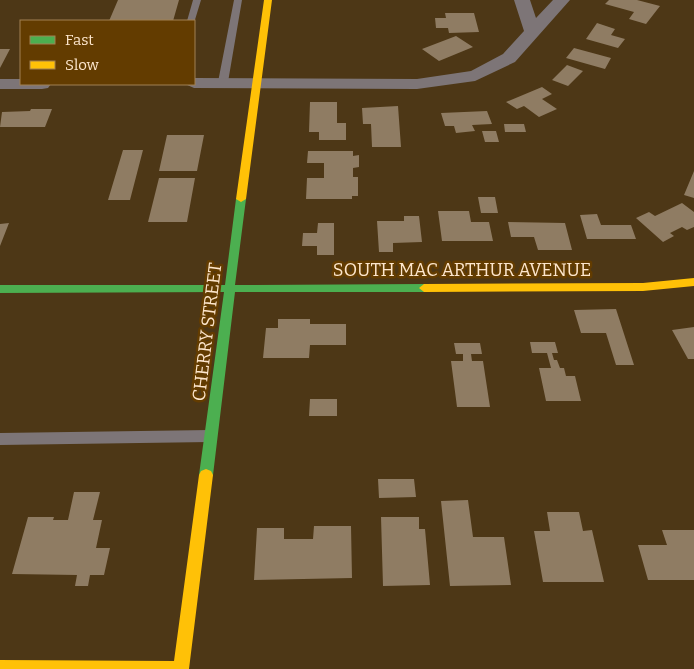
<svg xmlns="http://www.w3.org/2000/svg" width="694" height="669" viewBox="0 0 694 669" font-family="Bitter,serif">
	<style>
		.building { fill: #8f7c63 }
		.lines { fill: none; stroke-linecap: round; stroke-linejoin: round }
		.lane { fill: #7d7577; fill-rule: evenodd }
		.street { fill: #7d7577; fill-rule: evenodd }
		.fast { fill: #4caf50; fill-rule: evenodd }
		.slow { fill: #ffc107; fill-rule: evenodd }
		.labels { text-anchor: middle; stroke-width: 5; stroke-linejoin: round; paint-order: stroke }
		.street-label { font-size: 18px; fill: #fde6cc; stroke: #633c00 }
	</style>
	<rect width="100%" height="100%" fill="#4d3716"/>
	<!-- building -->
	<path class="building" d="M118,0H179L173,21H109Z
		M609,0H637L660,6L646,24L629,19L634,12L605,4Z
		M445,13H474L479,32L449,33L448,28H436L435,18H446Z
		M597,23L615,29L611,35L625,39L618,48L586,39Z
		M456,36L473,47L439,61L422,49Z
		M574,48L611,58L605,69L566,58Z
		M0,49H10L0,68Z
		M567,65L583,71L568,86L552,80Z
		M542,87L552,94L542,99L557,109L539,117L524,106L517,109L506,102Z
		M310,102H337V123H346V140H319V132H309Z
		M398,106L401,147H372L371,124H363L362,108Z
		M31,109H52L45,127H0L2,112L30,111Z
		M487,111L492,124L472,125L475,131L456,133L454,126H445L441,113Z
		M504,124H524L526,132H505Z
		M482,131H496L499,142H485Z
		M167,135H204L197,171H159Z
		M123,150H143L130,200H108Z
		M308,151H353V156L359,155V167L353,168V177H358V196H352V199H306L307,178H324V163H307Z
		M694,171V198L684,195Z
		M159,178H195L187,222H148Z
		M478,197H495L498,213H481Z
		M682,203L694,212V227L687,230L682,227L670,233L674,236L663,242L636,218L649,212L655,216Z
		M438,211H469L471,222H489L493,241H442Z
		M597,214L601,225H631L636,239H587L580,215Z
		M404,216H419L422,242L393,243V252H379L377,221H404Z
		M508,222L565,223L572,250H538L534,237H511Z
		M9,223L0,246V224Z
		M318,223H334V255H317V246H302L303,233H317Z
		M616,309L634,365H616L606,333H581L574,310Z
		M278,319H310V324H346V345H310L309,358H263L266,328H278Z
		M694,327V359H688L672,330Z
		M530,342H555L558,353H552L554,360H557L560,368H564L566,376H575L581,401H546L539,368H551L547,353H532Z
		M454,343H480L482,354H471L472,361H483L490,407H457L451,361H463V354H456Z
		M310,399H337V416H309Z
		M378,479H414L416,497L379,498Z
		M74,492H100L93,520H102L96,548H110L104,575H90L88,586H75L77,575L12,574L28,517H54L53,520H68Z
		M468,500L473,537H504L511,585L450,586L441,501Z
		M547,512H579L583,531L592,530L604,582H543L534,531H550Z
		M381,517H419V529H425L430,585L383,586Z
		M314,526H351L352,578L254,580L257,528H284V539H313Z
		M662,530H694V580H648L638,545H667Z"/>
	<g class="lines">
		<!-- lane -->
		<path class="lane" d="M193,0H201L194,23L187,21Z
			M234,0H242L228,82L223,85L218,82Z
			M210,430L215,432L217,436L215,440L210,442L0,445V433Z"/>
		<!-- street -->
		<path class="street" d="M514,0H530L536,18L553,0H570L515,62L475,81L417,89L194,88L185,84H194V78L417,79L471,71L503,54L524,31Z
			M0,79H21V84H51L48,88L42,89H0Z"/>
		<!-- fast -->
		<path class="fast" d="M241,196L246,199L235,285L424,284L429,288L424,292H235L213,475L211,479L206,481L201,479L199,475L224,292L0,293V285H225L236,199Z"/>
		<!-- slow -->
		<path class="slow" d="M264,0H272L246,199L241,202L236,199Z
			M694,278V286L643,291L424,292L419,288L424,284L643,283Z
			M206,469L211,471L213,475L189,669H0V660L174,661L199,475L201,471Z"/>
	</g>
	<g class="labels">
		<!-- street labels -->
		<g class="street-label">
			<text x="462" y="276">SOUTH MAC ARTHUR AVENUE</text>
			<text transform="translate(207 332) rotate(-83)" y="6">CHERRY STREET</text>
		</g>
	</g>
	<!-- legend -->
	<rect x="20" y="20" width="175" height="65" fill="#633c00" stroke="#a18052"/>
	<rect x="30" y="36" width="25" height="8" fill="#4caf50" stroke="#a18052"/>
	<text x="65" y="45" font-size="15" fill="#fde6cc">Fast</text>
	<rect x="30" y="61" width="25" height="8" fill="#ffc107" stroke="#a18052"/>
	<text x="65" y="70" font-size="15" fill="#fde6cc">Slow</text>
</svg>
